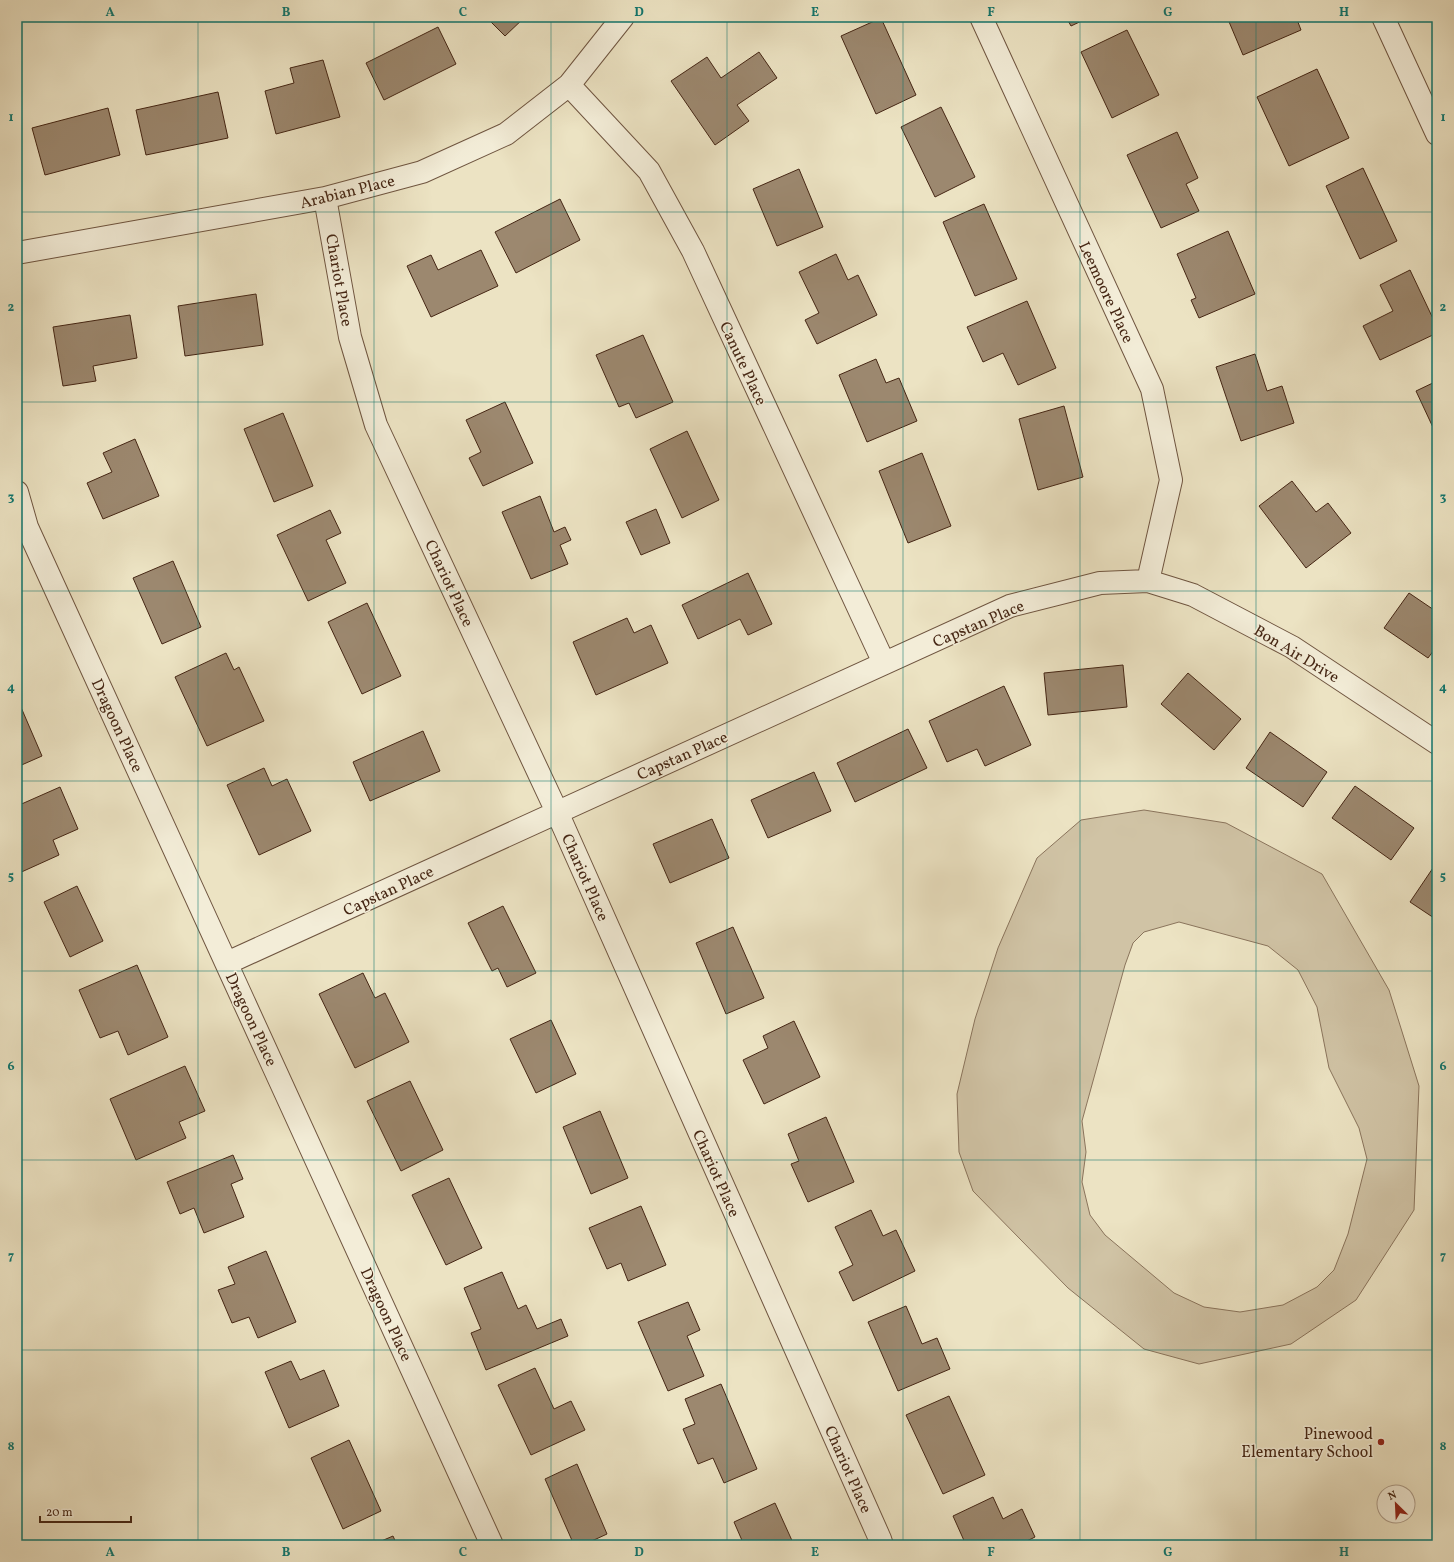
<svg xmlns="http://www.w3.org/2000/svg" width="1454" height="1562" viewBox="0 0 1454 1562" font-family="Vollkorn,serif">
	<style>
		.green { fill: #d0c3a5; stroke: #8a745c; fill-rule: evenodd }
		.building { fill: #9c886f; stroke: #452614 }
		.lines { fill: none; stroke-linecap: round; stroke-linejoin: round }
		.minor-casing { stroke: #6f5540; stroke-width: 24 }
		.minor { stroke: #f3edd8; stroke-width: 22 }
		.grid { fill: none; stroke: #0f766e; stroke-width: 1; stroke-opacity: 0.55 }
		.poi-dot { fill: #8f2418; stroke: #f3edd8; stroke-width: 1.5 }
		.labels { text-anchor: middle; stroke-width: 3; stroke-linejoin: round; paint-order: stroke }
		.street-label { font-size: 16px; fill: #452614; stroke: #f3edd8 }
		.poi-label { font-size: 16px; fill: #452614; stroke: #f3edd8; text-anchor: end }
		.neatline { fill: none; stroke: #0f766e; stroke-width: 1.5 }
		.grid-label { font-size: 13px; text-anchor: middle; font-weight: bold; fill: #0f766e }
	</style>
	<rect width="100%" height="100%" fill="#ece3c3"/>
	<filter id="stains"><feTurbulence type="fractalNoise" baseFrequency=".005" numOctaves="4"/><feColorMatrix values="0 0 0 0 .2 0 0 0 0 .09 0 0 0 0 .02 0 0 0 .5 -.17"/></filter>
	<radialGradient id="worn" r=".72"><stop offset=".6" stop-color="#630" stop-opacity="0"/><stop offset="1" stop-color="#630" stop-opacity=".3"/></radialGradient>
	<!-- green -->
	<path class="green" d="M1144,810L1226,823L1322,874L1389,990L1419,1086L1414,1210L1356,1300L1291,1344L1199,1364L1144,1349L1068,1288L973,1191L959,1152L957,1094L975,1019L998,948L1037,858L1081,820ZM1179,922L1268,946L1298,970L1317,1007L1329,1068L1359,1128L1367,1159L1348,1234L1334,1270L1317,1287L1283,1305L1240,1312L1204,1307L1174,1293L1105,1235L1090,1215L1082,1182L1086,1152L1082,1121L1125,965L1133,943L1144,932Z"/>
	<!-- building -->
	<path class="building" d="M486,17H525L505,36Z
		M1066,17H1090L1071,26Z
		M1227,17H1296L1301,30L1243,55Z
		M881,18L916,95L876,114L841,36Z
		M438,27L456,64L384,100L366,63Z
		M1127,30L1159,95L1112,118L1081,52Z
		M759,52L777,78L737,105L749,121L715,145L671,81L707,57L721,78Z
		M323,60L340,117L276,134L265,91L294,83L290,68Z
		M1317,69L1349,138L1289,166L1257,97Z
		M218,92L228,138L146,155L136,110Z
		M941,107L975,177L935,197L901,127Z
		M108,108L120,155L45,175L32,128Z
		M1177,132L1198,178L1186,184L1199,211L1161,228L1127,155Z
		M1363,168L1397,241L1360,259L1326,186Z
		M799,169L823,227L777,246L753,189Z
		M560,199L580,240L516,273L495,232Z
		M984,204L1017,279L975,296L943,222Z
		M1228,231L1255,294L1199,318L1191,300L1196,298L1177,254Z
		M481,250L498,286L431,317L407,266L431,255L438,270Z
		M836,254L848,280L858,275L877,315L817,344L805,320L819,313L799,272Z
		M1410,270L1437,327V333L1380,360L1363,326L1393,311L1380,285Z
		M256,294L263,345L185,356L178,306Z
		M1027,301L1056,368L1018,385L1003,353L983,362L967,327Z
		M130,315L137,358L93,366L96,381L63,386L53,327Z
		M643,335L673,402L636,418L629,403L619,407L596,355Z
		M1255,354L1267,391L1282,386L1294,423L1241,441L1216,367Z
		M876,359L886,383L899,378L917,421L867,442L839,375Z
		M1437,381V436L1416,391Z
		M505,402L533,463L483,486L469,458L481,452L466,420Z
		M1064,406L1083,477L1038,490L1019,419Z
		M283,413L313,486L274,502L244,429Z
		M687,431L719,500L682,518L650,449Z
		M135,439L159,496L103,519L87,483L112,472L103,453Z
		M922,453L951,526L908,543L879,471Z
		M1292,481L1316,512L1328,503L1351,533L1306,568L1259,506Z
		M540,496L554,532L565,527L571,540L560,545L568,564L531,579L502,512Z
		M656,509L670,543L641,555L626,522Z
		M330,510L341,533L326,540L346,583L308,601L277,535Z
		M173,561L201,627L162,644L133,578Z
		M748,573L772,624L748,635L740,619L698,639L682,605Z
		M1409,593L1437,612V646L1428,658L1384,628Z
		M367,603L401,676L362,694L328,622Z
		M627,618L634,633L651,625L668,663L596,695L573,642Z
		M226,653L234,670L239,667L264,721L207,746L175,677Z
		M1123,665L1127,707L1048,715L1044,673Z
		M1188,673L1241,719L1214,750L1161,704Z
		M1004,686L1031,745L985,766L977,749L947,762L929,721Z
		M17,698L42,756L17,767Z
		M908,729L927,768L855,802L837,763Z
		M423,731L440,771L370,801L353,762Z
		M1270,732L1327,772L1303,807L1246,768Z
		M264,768L272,786L287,779L311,831L259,855L227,785Z
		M814,772L831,811L768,838L751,800Z
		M1355,786L1414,828L1391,860L1332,818Z
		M60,787L78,829L53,840L59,855L17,874V806Z
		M712,819L729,858L670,883L653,844Z
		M1437,862V920L1410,902Z
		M77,886L103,941L70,957L44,902Z
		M503,906L536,973L507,987L498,968L492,971L468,923Z
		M733,927L764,998L726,1014L696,943Z
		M137,965L168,1037L128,1055L118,1031L100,1038L79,990Z
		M363,973L375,998L385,993L409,1042L355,1068L319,994Z
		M551,1020L576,1074L536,1093L510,1039Z
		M794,1021L820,1077L764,1104L743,1060L768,1048L763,1036Z
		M185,1066L205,1111L179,1122L186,1138L136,1160L110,1099Z
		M410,1081L443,1150L401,1171L367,1101Z
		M600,1111L628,1178L591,1194L563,1127Z
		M826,1117L854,1182L808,1202L791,1164L799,1161L788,1134Z
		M233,1155L243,1179L231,1184L244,1217L204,1233L194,1208L180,1214L167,1182Z
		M449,1178L482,1248L446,1265L412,1195Z
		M641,1206L666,1265L628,1281L621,1263L607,1269L589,1228Z
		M871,1210L883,1236L896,1230L915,1271L853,1301L839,1272L853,1265L835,1227Z
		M266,1251L296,1322L258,1338L249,1317L232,1323L218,1290L235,1284L228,1267Z
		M502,1272L518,1309L526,1305L537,1329L561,1319L568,1336L486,1370L471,1333L481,1329L464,1288Z
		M688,1302L700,1330L687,1336L704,1376L668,1391L638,1322Z
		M906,1306L922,1344L937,1338L950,1369L898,1391L868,1322Z
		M291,1361L300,1380L324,1370L339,1406L289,1428L265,1372Z
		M535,1368L554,1409L571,1401L585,1430L531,1455L498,1385Z
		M721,1384L757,1469L724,1483L713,1458L698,1464L683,1429L695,1424L685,1399Z
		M949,1396L985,1475L943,1494L906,1415Z
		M349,1440L381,1511L343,1529L311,1458Z
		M577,1464L607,1534L583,1545H574L545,1479Z
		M993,1497L1003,1519L1022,1509L1035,1537L1019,1545H966L953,1516Z
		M775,1503L794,1545H744L734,1522Z
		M393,1536L397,1545H372Z"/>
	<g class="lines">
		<defs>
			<path id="minor" d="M981,17L1152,389L1171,480L1148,581
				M1383,17L1437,134
				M569,85L649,171L693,251L884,663
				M325,198L350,337L376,425L557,812L880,1539L882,1545
				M17,253L325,198L422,172L506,134L569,85L623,17
				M17,492L27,527L492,1545
				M227,963L1010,606L1100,583L1148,581L1193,595L1292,647L1437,743"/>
		</defs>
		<!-- minor casing -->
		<use href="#minor" class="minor-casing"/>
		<!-- minor -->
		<use href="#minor" class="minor"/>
	</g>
	<!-- grid -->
	<path class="grid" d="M198,17V1545M374,17V1545M551,17V1545M727,17V1545M903,17V1545M1080,17V1545M1256,17V1545M17,212H1437M17,402H1437M17,591H1437M17,781H1437M17,971H1437M17,1160H1437M17,1350H1437"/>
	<!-- markers -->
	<circle class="poi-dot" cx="1381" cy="1442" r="4"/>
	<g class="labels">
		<!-- street labels -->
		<g class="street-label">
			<text transform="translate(347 191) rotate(-14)" y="6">Arabian Place</text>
			<text transform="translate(340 280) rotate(80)" y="6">Chariot Place</text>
			<text transform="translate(1107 292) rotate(65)" y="6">Leemoore Place</text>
			<text transform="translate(744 363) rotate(65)" y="6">Canute Place</text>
			<text transform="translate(450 583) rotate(65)" y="6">Chariot Place</text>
			<text transform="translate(978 623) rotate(-23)" y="6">Capstan Place</text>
			<text transform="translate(1297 653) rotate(31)" y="6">Bon Air Drive</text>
			<text transform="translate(118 725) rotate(65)" y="6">Dragoon Place</text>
			<text transform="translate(682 755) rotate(-24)" y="6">Capstan Place</text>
			<text transform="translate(586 877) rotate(66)" y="6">Chariot Place</text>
			<text transform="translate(388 890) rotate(-25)" y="6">Capstan Place</text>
			<text transform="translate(252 1019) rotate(65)" y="6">Dragoon Place</text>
			<text transform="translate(717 1173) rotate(66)" y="6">Chariot Place</text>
			<text transform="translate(387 1314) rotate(65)" y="6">Dragoon Place</text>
			<text transform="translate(849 1469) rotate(66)" y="6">Chariot Place</text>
		</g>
		<!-- poi labels -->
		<g class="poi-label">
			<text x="1373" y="1439">Pinewood<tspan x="1373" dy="18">Elementary School</tspan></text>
		</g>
	</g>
	<!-- margin -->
	<rect width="1454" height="1562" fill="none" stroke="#ece3c3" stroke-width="44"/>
	<!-- north arrow -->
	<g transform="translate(1396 1504) rotate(336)"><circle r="19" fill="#f3edd8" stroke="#ad9d8a"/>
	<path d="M0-3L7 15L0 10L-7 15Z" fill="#8f2418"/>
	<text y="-6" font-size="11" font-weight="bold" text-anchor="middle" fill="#452614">N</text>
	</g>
	<!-- scale -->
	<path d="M40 1516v6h91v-6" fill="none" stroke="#452614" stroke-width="2"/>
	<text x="46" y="1516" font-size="12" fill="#452614" stroke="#f3edd8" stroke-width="3" paint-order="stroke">20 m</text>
	<rect x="22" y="22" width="1410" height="1518" class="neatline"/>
	<g class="grid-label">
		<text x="110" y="16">A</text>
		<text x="286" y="16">B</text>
		<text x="463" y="16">C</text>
		<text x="639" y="16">D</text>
		<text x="815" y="16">E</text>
		<text x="991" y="16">F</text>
		<text x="1168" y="16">G</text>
		<text x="1344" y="16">H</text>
		<text x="11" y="121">1</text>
		<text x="1443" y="121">1</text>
		<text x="11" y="311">2</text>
		<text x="1443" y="311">2</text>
		<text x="11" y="501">3</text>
		<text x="1443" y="501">3</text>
		<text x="11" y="691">4</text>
		<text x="1443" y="691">4</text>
		<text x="11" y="880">5</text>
		<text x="1443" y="880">5</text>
		<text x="11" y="1070">6</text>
		<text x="1443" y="1070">6</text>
		<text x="11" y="1260">7</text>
		<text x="1443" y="1260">7</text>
		<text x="11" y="1450">8</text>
		<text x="1443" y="1450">8</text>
		<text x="110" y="1556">A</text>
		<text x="286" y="1556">B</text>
		<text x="463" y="1556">C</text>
		<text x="639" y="1556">D</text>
		<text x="815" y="1556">E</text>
		<text x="991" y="1556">F</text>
		<text x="1168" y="1556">G</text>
		<text x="1344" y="1556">H</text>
	</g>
	<rect width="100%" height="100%" filter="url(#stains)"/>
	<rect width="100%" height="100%" fill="url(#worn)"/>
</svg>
